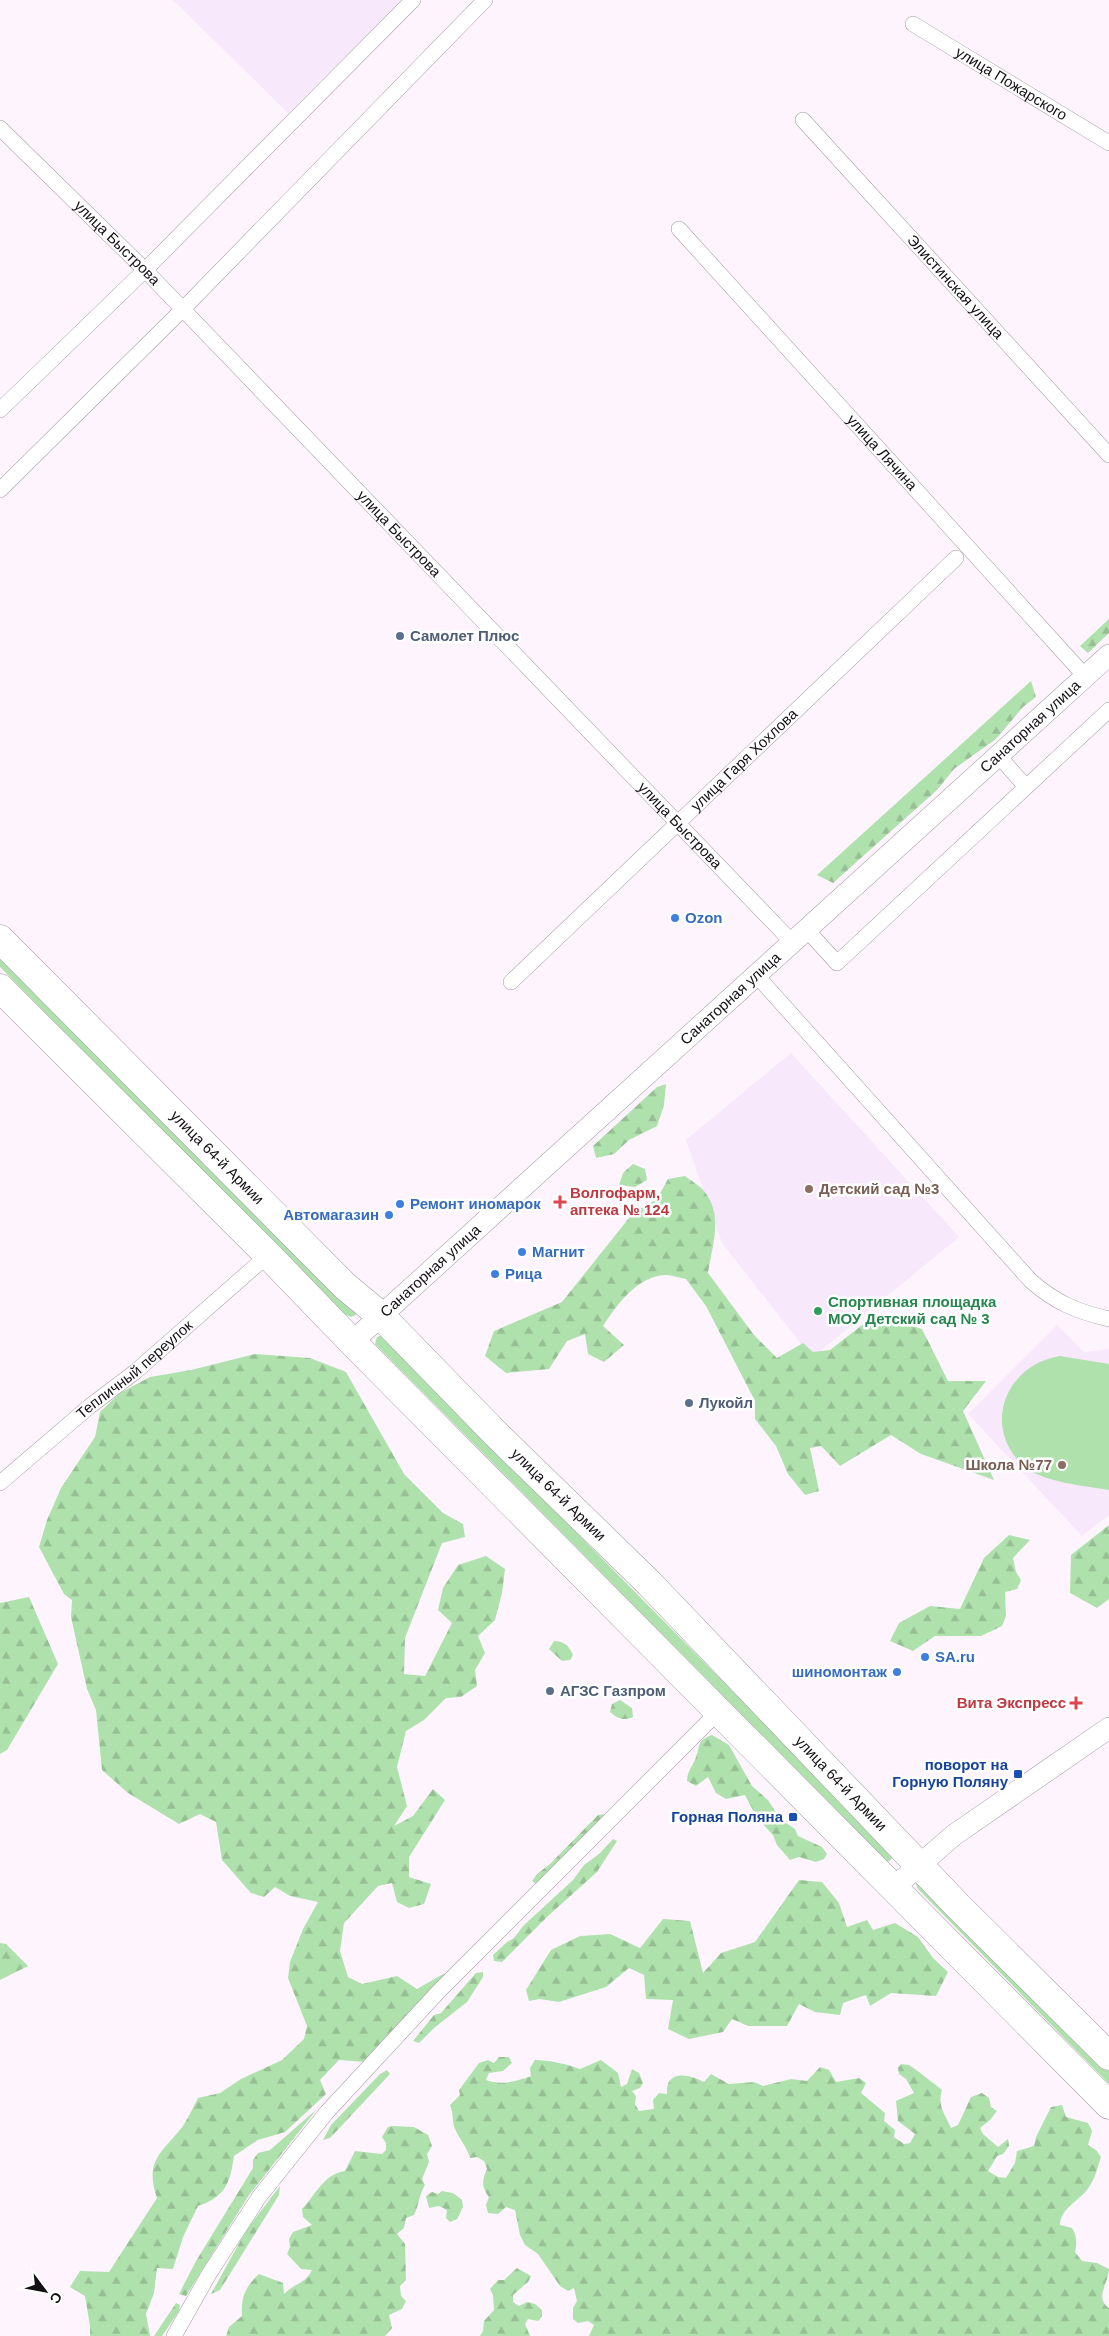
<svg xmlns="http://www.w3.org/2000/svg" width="1109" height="2336" viewBox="0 0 1109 2336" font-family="Helvetica,sans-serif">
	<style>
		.education { fill: #f7e8fb }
		.grass { fill: #afe1ad }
		.forest { fill: url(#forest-firs) }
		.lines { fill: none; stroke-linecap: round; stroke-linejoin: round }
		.street-casing { stroke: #a59aa5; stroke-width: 16 }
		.secondary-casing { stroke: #a59aa5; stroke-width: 22 }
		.highway-casing { stroke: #a59aa5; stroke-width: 29 }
		.street { stroke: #fff; stroke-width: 15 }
		.secondary { stroke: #fff; stroke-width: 21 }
		.highway { stroke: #fff; stroke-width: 28 }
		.service-dot { fill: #5c6f8a; stroke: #fff; stroke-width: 2 }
		.shop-dot { fill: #3f7fe0; stroke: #fff; stroke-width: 2 }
		.education-dot { fill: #8d6e63; stroke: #fff; stroke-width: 2 }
		.health-dot { fill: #e0444e; stroke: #fff; stroke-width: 2 }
		.leisure-dot { fill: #2e9e5b; stroke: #fff; stroke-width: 2 }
		.transit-dot { fill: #1a4fb4; stroke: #fff; stroke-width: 2 }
		.labels { text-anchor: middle; stroke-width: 5; stroke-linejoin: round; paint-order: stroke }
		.street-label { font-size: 15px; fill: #130f14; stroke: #fff }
		.service-label { font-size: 15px; font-weight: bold; fill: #4e5e75; stroke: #fff; text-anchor: start }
		.shop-label { font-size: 15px; font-weight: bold; fill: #366cbe; stroke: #fff; text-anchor: start }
		.education-label { font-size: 15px; font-weight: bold; fill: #785e54; stroke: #fff; text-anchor: start }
		.health-label { font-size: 15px; font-weight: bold; fill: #be3a42; stroke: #fff; text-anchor: start }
		.leisure-label { font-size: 15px; font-weight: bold; fill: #27864d; stroke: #fff; text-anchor: start }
		.transit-label { font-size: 15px; font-weight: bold; fill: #164399; stroke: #fff; text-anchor: end }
	</style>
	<defs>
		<pattern id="forest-firs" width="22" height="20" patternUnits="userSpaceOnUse" patternTransform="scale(1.25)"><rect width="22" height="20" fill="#afe1ad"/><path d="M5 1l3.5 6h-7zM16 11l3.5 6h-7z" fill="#96c094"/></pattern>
	</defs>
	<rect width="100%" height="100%" fill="#fef4fe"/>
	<!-- education -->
	<path class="education" d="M173,0H402L288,113Z
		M791,1053L959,1237L812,1358L722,1243L686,1140Z
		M1057,1325L1084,1352L1109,1349V1515L1082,1536L968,1414Z"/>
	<!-- grass -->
	<path class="grass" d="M0,951L355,1309L356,1315L351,1317L344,1314L0,967Z
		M382,1335L895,1856L888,1862L375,1344L377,1337Z
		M1060,1356L1109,1364V1490C1086,1486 1042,1482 1025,1467C981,1429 1004,1365 1060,1356Z
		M916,1878L923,1882L1109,2071V2084L918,1889L915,1882Z"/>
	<!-- forest -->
	<path class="forest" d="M1109,619V633L1088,653L1080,646Z
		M1031,681L1036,697L1023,707L996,739L954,769L937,790L833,883L817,875Z
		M666,1084L664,1105L657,1126L629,1140L614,1154L596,1158L593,1146L657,1087Z
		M633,1164L645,1169L647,1180L635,1187L619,1185L623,1173Z
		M685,1176C691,1181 699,1185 704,1191C724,1215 712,1246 708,1273L754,1335L777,1358L803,1343L813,1352L830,1350L875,1315L922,1329L948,1381H986L963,1411L994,1480L921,1454L891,1435L840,1466L821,1446L810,1448L819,1491L805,1495L788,1474L776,1446L755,1419V1401L706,1306L686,1279C680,1278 672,1275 666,1275C637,1276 617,1305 603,1326L624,1345L604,1362L588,1354L585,1334L567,1341L549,1369L506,1373L485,1356L494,1331L562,1302L633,1213L657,1199L668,1179Z
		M255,1354L310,1358L346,1372L404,1474L443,1513L463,1524L465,1537L442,1543L405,1638L404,1674L425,1676L452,1623L438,1610L443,1588L458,1565L486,1556L505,1569L502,1593L495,1620L478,1636L485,1653L475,1670L477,1686L461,1697L446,1698L424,1720L406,1731L397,1767L407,1806L394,1826L413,1816L433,1789L445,1800L409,1857V1877L431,1884L424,1904L409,1908L397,1902L392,1883L378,1886L344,1923L340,1951L348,1977L362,1984L397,1976L417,1989L445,1973L439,1985L365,2062L339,2060L320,2080L326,2094L285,2132L258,2140L234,2156C230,2184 225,2197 198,2206L183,2237L173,2269L157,2268L154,2293L146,2314L150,2336H90V2326L85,2296L70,2287L80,2271L109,2272L157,2198C144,2160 162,2153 183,2126C189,2117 193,2107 198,2098L220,2093L241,2079L282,2060L304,2039L307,2026L288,1978L290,1962L303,1929L318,1902L290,1896L275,1887L264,1897L251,1893L222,1860L216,1822L200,1814L179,1824L128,1793L102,1770L96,1710L87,1689L71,1617L72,1600L64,1594L39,1547L47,1520L61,1488L95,1437L100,1412L120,1393L150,1377L191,1370Z
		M1109,1525V1599L1097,1608L1070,1593L1071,1555Z
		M1009,1535L1030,1540L1013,1558L1016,1572L1021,1580L1017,1589L1005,1592L1006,1616L1002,1626L981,1636H935L913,1651L890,1641L899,1623L930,1606L960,1609L984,1558Z
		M29,1597L58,1664L7,1750L0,1754V1603Z
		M554,1641C564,1641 569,1646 573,1655L570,1660L562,1661L549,1649Z
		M620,1700L632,1708L633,1717C623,1721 618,1719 610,1712L612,1704Z
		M712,1735L729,1745L752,1786L768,1800L780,1819L795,1829L798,1836L822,1847L827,1854L824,1859L816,1862L799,1857L790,1860L777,1845L773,1835L757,1818L745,1795L726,1799L716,1793L708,1777L696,1786L687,1781C687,1771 693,1766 696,1757C701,1745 696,1741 712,1735Z
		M605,1814L536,1884L532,1881L537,1874L550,1864L598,1815Z
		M613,1839L617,1841L597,1872L548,1916L502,1962L494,1961L493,1955L507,1942L514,1938L523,1926L573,1880L584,1865L599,1854Z
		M799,1880L822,1882L839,1903L847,1927L867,1920L873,1930L895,1923L918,1937L933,1958L948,1972L936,1996L891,1993L870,2006L866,1995L843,2003L840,2015L815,2012L799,2004L787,2026H748L732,2019L723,2032L689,2039L668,2029L673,2000L646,1999L644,1975L629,1968L606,1987L559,2002L540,1999L529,2001L526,1990L551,1950L580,1936L610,1934L640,1948L663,1919L690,1921L703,1973L721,1953L755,1942Z
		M0,1943L6,1944L28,1966L0,1980Z
		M483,1972V1977L467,2002L434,2028L419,2043L413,2041L434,2015L441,2013L476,1973Z
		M499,2057H509L512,2063L503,2071L489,2073L486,2080C501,2086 516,2081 531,2076L530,2068L535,2060C549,2060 567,2064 580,2069L601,2060L618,2073L621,2087L627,2084L632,2069L639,2073L643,2083L640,2088L632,2091L636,2096L635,2104L639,2111L654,2109L653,2100L659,2093L667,2094C665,2069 689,2074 704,2082L711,2074L729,2084L754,2082L763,2086L791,2079L807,2081L820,2067L829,2070L836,2082L859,2078L866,2083L861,2093L885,2113L884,2121L895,2130L894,2137L904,2144L910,2143L915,2134L898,2121L896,2101L914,2093L906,2079L899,2074L898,2068L901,2064L909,2065L919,2072L942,2090C937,2106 945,2114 951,2128L958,2125L971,2097L982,2093L989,2098L991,2107L997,2111L990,2120L980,2128L983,2134L998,2147L1008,2139L1009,2146L1003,2154L997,2156L988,2171L998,2177L1006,2178L1015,2163L1017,2151L1034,2146L1036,2137L1051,2107L1062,2105L1066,2117L1088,2123L1092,2131L1088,2145L1096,2150L1101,2157C1097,2168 1096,2177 1089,2187C1081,2200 1060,2208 1060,2225L1072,2228C1077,2236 1077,2243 1075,2252L1082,2261L1097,2263L1109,2269C1109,2282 1094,2298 1109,2308V2336H589L594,2325L588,2321L578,2323L573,2319V2308L577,2301L574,2288L568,2291L560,2286L538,2254L525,2245L520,2235L515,2210L506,2207L498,2214L488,2213L486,2205L489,2197C481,2187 482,2180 487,2169L484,2161L477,2157L470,2158C467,2147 460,2140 455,2129C452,2124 454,2115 450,2105L460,2095L459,2090L479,2063L488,2060L494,2063Z
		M387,2070L390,2074L330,2138L323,2140L331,2125L380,2074Z
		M317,2109L249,2195L186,2296L179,2294L196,2261L253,2168V2160L258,2153L270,2150Z
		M392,2126L414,2127L428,2135L432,2146L427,2154L429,2162L422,2179L425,2185C419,2195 419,2205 414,2215L406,2218L404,2228L397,2234L405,2244L406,2280L400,2286L401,2296L406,2301L402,2309L389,2315L392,2328L385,2336H226L229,2327L242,2316C241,2297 245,2287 259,2274L283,2283L284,2294C296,2282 304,2285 312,2270L301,2269L287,2254L290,2247L289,2239L293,2232L312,2225L303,2217L302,2209C316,2195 323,2174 345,2171L355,2151L382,2154L386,2150V2143L382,2137L388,2127Z
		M280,2186L279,2195L220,2290L211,2294L247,2229Z
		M442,2191L453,2193L462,2200L463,2207L457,2219L450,2222L446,2218L447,2210L439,2206L429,2208L426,2196L432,2192L438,2194Z
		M517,2268L531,2276L528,2282L513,2295V2302L519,2306L527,2302L535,2304L542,2310V2316L538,2321L528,2319L525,2324L530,2336H480L483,2331L484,2321L494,2310L493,2295L490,2289L498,2280H504Z
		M176,2303L180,2305L179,2311L162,2336H154Z"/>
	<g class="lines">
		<defs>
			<g id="street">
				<path id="s1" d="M913,24L1109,143"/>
				<path id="s2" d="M803,120L1109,455"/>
				<path id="s3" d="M0,128L145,270L793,943"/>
				<path id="s4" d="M679,229L1085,676"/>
				<path d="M0,410L145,270L413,0"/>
				<path d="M0,490L182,310L485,0"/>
				<path d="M998,755L1026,787"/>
				<path d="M807,930L837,963L1109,710"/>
				<path d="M757,976L1030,1280C1054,1302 1078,1312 1109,1319"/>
				<path id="s5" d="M511,982L956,558"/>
				<path id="s6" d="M0,1483L90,1406L135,1372L268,1255"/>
				<path d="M174,2336L209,2274L259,2197L327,2112L439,1991L718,1712"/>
			</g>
			<g id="secondary">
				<path id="s7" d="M352,1342L1109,655"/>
				<path d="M893,1888L954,1835L1109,1728"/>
			</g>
			<g id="highway">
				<path id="s8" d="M0,939L345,1286L380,1315L496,1434L649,1583L958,1906L1109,2056"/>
				<path d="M0,988L268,1255L352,1342L1109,2105"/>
			</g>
		</defs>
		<!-- street casing -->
		<use href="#street" class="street-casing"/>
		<!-- secondary casing -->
		<use href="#secondary" class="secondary-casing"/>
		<!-- highway casing -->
		<use href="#highway" class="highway-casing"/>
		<!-- street -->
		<use href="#street" class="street"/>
		<!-- secondary -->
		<use href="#secondary" class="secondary"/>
		<!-- highway -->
		<use href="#highway" class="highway"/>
	</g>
	<!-- markers -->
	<g class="service-dot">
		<circle cx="400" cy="636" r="5"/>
		<circle cx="689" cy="1403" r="5"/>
		<circle cx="550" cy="1691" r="5"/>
	</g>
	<g class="shop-dot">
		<circle cx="675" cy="918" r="5"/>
		<circle cx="400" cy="1204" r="5"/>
		<circle cx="389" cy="1215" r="5"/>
		<circle cx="522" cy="1252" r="5"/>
		<circle cx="495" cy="1274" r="5"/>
		<circle cx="925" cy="1657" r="5"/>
		<circle cx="897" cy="1672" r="5"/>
	</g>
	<g class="education-dot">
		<circle cx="809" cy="1189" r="5"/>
		<circle cx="1062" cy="1465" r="5"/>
	</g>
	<g class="health-dot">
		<path d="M557.5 1194.5h5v5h5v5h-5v5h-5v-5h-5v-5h5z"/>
		<path d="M1073.5 1695.5h5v5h5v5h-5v5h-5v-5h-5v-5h5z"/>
	</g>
	<circle class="leisure-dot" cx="818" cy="1311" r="5"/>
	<g class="transit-dot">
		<rect x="1013" y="1769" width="10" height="10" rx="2.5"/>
		<rect x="788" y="1812" width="10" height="10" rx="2.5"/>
	</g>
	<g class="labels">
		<!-- street labels -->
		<g class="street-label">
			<text dy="5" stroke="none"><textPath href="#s1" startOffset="115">улица Пожарского</textPath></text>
			<text dy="5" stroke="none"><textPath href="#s3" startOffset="164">улица Быстрова</textPath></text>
			<text dy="5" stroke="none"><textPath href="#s2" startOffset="226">Элистинская улица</textPath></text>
			<text dy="5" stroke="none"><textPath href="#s4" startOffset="302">улица Лячина</textPath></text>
			<text dy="5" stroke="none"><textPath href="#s3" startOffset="569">улица Быстрова</textPath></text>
			<text dy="5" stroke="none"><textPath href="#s7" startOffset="916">Санаторная улица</textPath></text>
			<text dy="5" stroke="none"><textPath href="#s5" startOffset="322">улица Гаря Хохлова</textPath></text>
			<text dy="5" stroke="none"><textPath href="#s3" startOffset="974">улица Быстрова</textPath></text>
			<text dy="5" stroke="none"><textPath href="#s7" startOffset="511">Санаторная улица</textPath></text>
			<text dy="5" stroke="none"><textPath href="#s8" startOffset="308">улица 64-й Армии</textPath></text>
			<text dy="5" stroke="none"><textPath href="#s7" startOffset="106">Санаторная улица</textPath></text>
			<text dy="5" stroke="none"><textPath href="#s6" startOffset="176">Тепличный переулок</textPath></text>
			<text dy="5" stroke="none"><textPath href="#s8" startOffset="788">улица 64-й Армии</textPath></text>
			<text dy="5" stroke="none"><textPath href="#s8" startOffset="1192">улица 64-й Армии</textPath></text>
		</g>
		<!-- service labels -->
		<g class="service-label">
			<text x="410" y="641">Самолет Плюс</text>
			<text x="699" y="1408">Лукойл</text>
			<text x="560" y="1696">АГЗС Газпром</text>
		</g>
		<!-- shop labels -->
		<g class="shop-label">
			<text x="685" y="923">Ozon</text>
			<text x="410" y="1209">Ремонт иномарок</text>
			<text x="379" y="1220" text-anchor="end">Автомагазин</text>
			<text x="532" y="1257">Магнит</text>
			<text x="505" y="1279">Рица</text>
			<text x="935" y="1662">SA.ru</text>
			<text x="887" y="1677" text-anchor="end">шиномонтаж</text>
		</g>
		<!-- education labels -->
		<g class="education-label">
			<text x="819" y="1194">Детский сад №3</text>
			<text x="1052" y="1470" text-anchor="end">Школа №77</text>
		</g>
		<!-- health labels -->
		<g class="health-label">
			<text x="570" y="1198">Волгофарм,<tspan x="570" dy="17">аптека № 124</tspan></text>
			<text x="1066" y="1708" text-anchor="end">Вита Экспресс</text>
		</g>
		<!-- leisure labels -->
		<g class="leisure-label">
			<text x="828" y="1307">Спортивная площадка<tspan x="828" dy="17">МОУ Детский сад № 3</tspan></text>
		</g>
		<!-- transit labels -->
		<g class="transit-label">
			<text x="1008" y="1770">поворот на<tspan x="1008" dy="17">Горную Поляну</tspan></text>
			<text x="783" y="1822">Горная Поляна</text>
		</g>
	</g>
	<!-- north arrow -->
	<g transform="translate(45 2291) rotate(122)" stroke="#ffffff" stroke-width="4" paint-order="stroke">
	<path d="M0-4L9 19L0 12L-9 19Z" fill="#130f14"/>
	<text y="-8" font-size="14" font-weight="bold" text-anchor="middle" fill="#130f14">С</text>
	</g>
</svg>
